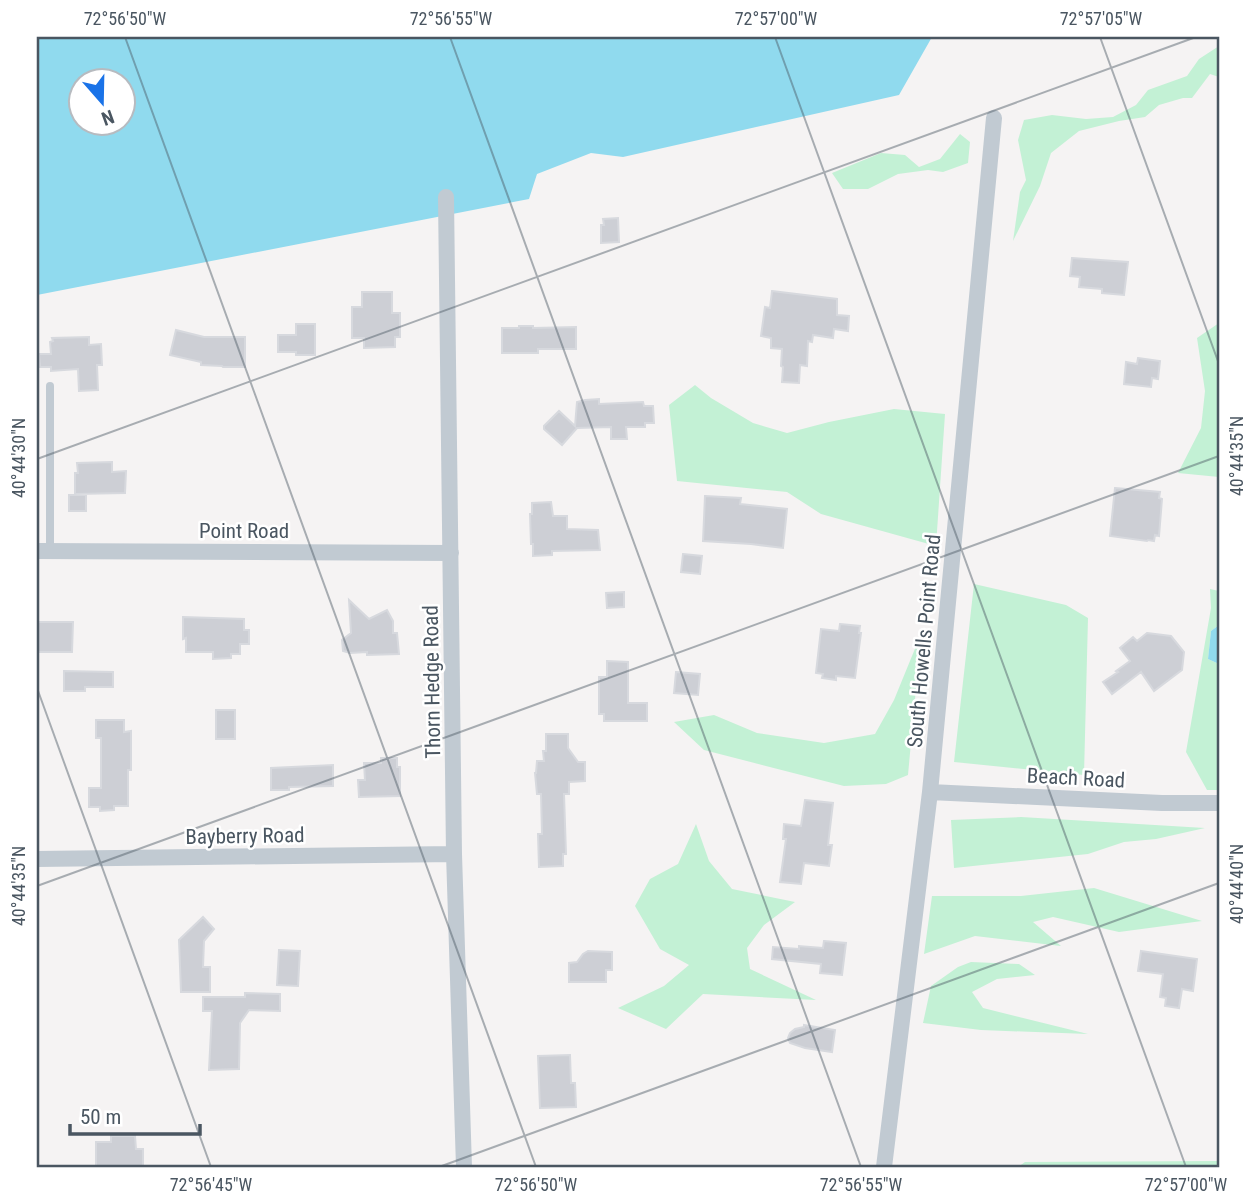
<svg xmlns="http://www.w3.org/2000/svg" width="1256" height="1204" viewBox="0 0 1256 1204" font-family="'Roboto Condensed',sans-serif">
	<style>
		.green { fill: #c3f1d5 }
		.water { fill: #90daee; fill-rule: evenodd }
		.building { fill: #cdcfd5; stroke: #d7d9de; stroke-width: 2 }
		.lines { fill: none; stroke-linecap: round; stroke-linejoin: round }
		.lane { stroke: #c1cad2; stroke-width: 8 }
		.street { stroke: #c1cad2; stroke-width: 16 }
		.ticks { fill: none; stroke: #4a5661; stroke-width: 2; stroke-opacity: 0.45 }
		.labels { text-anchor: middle; stroke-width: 5; stroke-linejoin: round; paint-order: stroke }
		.street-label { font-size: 21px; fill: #4a5661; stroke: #fff }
		.neatline { fill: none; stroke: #4a5661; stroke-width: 2.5 }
		.ticks-label { font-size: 18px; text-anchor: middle; fill: #4a5661 }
	</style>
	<rect width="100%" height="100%" fill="#f5f3f3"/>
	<!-- green -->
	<path class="green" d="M1219,46V77L1210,74L1192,98H1183L1159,105L1145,117L1119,121L1079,131L1051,153L1040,186L1013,241L1020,192L1026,180L1018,140L1024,120L1052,115L1086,119L1113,117L1136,105L1148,90L1187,76L1199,59Z
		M960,134L970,142L968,163L943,172L928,170L898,174L868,189H843L832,173L881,153L905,155L919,167L940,159Z
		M1219,323V477L1178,473L1201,428L1205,391L1197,338Z
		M695,385L711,398L753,423L787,433L829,422L894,409L945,414L936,546L821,514L787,492L677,481L669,405Z
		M974,584L1066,605L1088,618L1084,775L954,762Z
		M1210,589L1219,591V625L1211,631L1208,659L1219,664V790H1207L1186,752L1211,608Z
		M921,634L908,775L886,784L844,786L704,750L674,722L714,715L757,733L824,743L875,734L894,700Z
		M1021,817L1205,828L1156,839L1124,842L1088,854L954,868L951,820Z
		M696,824L709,861L732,889L795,902L764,925L747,948L750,969L816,1000L703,994L666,1029L618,1008L664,986L689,965L660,949L635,906L650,879L678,864Z
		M1094,888L1202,921L1119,932L1053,917L1033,922L1061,946L975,936L924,954L932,896H1021Z
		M971,962L1019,964L1035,975L997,979L972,992L983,1008L1088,1034L981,1030L923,1023L931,986L958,967Z
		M1219,1161V1167H1018L1025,1162Z"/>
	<!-- water -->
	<path class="water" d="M37,37H932L899,95L623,157L591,153L537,174L529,199L37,295ZM80,80H122V122H80Z
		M1219,625V664L1208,659L1211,631Z"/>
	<!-- building -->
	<path class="building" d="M618,218L619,242L601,243V225H604L603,219Z
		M1072,258L1128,262L1124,295L1102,293V289L1079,287L1080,277L1070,276Z
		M772,291L837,299V315L849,316L848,331L834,329L833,338L813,335L812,342L808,341L807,366L800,365L799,383L782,382L783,367L781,366L782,349L771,348V338L761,336L765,307L770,308Z
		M362,292H392V313H400V337H395V347L364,348V338H352V307H362Z
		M296,324H315V355H296V352H278V335H296Z
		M519,326H533V328L576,327V349H538V353H502V328H519Z
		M176,330L204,337H245V367H223L222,366L201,365V362L170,355Z
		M89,337V345L101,344L102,365H97L98,390L79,391L78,369L51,371V367H40L39,354H51L50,342L53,341L52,338Z
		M1138,358L1160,361L1158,379L1152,378L1151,387L1124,384L1126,362L1137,364Z
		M599,399V404L643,402L644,406H653L654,423H645V427H626L627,439H611V427L577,428L562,445L544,429V426L559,411L575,426L577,402L585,400Z
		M112,462V472L126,471L125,493L75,494V473H78L77,463Z
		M1115,488L1160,492L1159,498L1162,499L1159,536L1155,535L1154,541L1148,540L1147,541L1110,536Z
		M69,495H86V511H69Z
		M705,496L741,498L740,504L787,509L783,548L751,544L703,541Z
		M551,502L553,516H567V529L598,530L600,550L552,551V555L533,556V544H531L530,514H532V503Z
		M683,554L702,556L700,574L681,572Z
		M624,592V607L607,608L606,593Z
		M349,600L369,619L387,610L393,621V633H397L399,654L367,655V652L350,653L343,651L342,640L351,633Z
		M183,617L244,619V630H249V644H240V654H231V658L213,659V652H186V638L183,639Z
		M37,622H73L72,652H37Z
		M840,624L860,626L859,633H861L855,678L836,676V680L822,678L823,674L816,673L821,629L839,631Z
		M1147,633L1171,636L1184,652L1182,670L1154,691L1141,672L1112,694L1103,682L1118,672L1116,671L1130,661L1120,648L1133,637L1137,641Z
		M607,661L628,662V703H647V721H604V714H599V677H607Z
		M64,671L113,672V687H85V691H64Z
		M676,672L700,674L698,695L674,693Z
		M216,710H235V739H216Z
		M96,720H124V732L131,731V770H128V806H114V810L100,811V807H89V788H101V738H96Z
		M546,734H568V748L578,762H585V781L569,782V794H564L566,854H563V866L539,867L538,834H542L541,794H537L535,773H536L537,761H544L543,751H546Z
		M381,758H397V767H400V796L359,797L358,780H365L364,763H381Z
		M333,765V786L289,787V790H271V768Z
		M805,800L833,803L828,845H832L829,866L804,863L801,884L780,882L786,839H783L784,824L801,826Z
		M203,917L214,929L204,941L203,967H210V992H181L179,940Z
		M824,941L846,943L842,975L820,973L821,964L772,959L773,947L799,949V946L823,948Z
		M279,950L300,951L298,986L277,985Z
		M588,951L612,952V970H606V982H569V963L577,962L583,954Z
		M1141,951L1197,959L1193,991L1182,989L1179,1008L1165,1006L1166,998L1160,997L1163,974L1138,971Z
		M245,993L280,994V1011L249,1010L240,1023L239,1069L209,1070L212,1011H203V997H245Z
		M804,1025L835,1030L832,1052L805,1048L790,1043L788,1038L790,1033L795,1029L804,1027Z
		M570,1055L571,1083H575L576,1107L540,1108L538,1056Z
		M111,1136H135L136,1149H143V1167H96V1142H111Z"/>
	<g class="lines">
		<!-- lane -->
		<path class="lane" d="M50,551V386"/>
		<!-- street -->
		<path class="street" d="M446,197L454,854L464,1167
			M37,551L451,553
			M930,792L1162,803H1219
			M37,859L454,854
			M884,1167L930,792L994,118"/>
	</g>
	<!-- ticks -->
	<path class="ticks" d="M125,37L536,1167M450,37L861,1167M775,37L1186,1167M1100,37L1219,364M37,459L1196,37M37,688L211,1167M37,886L1219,456M439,1167L1219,883"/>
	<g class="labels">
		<!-- street labels -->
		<g class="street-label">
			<text x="244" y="538">Point Road</text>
			<text transform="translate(924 641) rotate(-85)" y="7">South Howells Point Road</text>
			<text transform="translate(432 682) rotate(-91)" y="7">Thorn Hedge Road</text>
			<text transform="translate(1076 778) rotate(3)" y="7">Beach Road</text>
			<text transform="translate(245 836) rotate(-1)" y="7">Bayberry Road</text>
		</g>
	</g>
	<!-- border -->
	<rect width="1256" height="1204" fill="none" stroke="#ffffff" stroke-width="77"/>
	<!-- north arrow -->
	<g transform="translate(102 102) rotate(160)"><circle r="33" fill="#ffffff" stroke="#b7bbc0" stroke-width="2"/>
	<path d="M0-5L12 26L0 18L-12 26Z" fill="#1a73e8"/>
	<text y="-10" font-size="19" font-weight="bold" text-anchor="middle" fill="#4a5661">N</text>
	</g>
	<!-- scale -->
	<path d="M70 1124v10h130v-10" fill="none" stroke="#4a5661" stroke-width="3.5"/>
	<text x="80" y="1124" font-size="21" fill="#4a5661" stroke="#ffffff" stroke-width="5" paint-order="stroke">50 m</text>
	<rect x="38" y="38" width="1180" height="1128" class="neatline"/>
	<g class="ticks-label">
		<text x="125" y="25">72°56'50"W</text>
		<text x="451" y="25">72°56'55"W</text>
		<text x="776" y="25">72°57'00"W</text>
		<text x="1101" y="25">72°57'05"W</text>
		<text transform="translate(1237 456) rotate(-90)" y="6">40°44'35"N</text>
		<text transform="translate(19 458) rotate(-90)" y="6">40°44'30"N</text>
		<text transform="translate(1237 884) rotate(-90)" y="6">40°44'40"N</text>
		<text transform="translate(19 886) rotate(-90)" y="6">40°44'35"N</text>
		<text x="211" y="1191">72°56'45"W</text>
		<text x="536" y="1191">72°56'50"W</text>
		<text x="861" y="1191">72°56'55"W</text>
		<text x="1186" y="1191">72°57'00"W</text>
	</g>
</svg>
